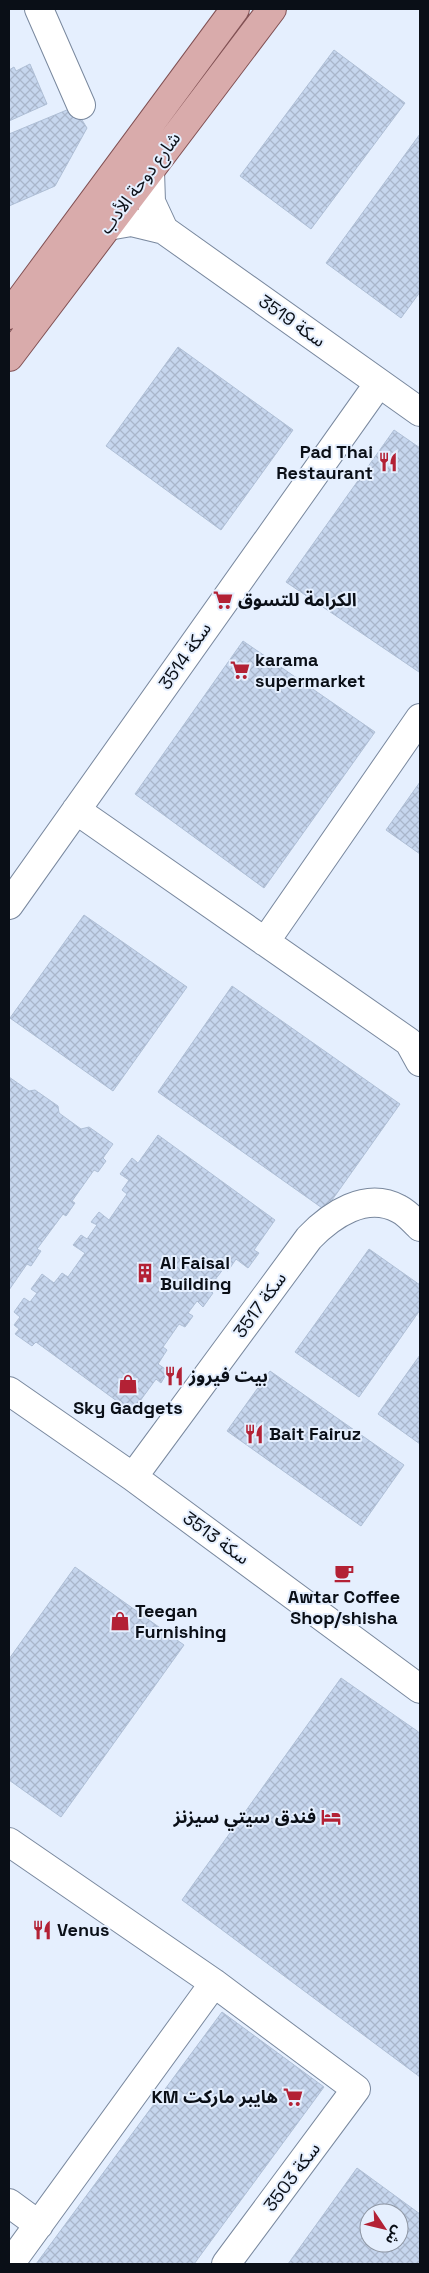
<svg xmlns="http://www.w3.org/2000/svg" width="429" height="2273" viewBox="0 0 429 2273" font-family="'Space Grotesk','Noto Sans Arabic',sans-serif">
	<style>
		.building { fill: url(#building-cross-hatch); stroke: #afbfd6; fill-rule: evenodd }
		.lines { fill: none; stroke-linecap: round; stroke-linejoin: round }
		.minor-casing { stroke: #79889e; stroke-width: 30 }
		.major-casing { stroke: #805053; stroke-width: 30 }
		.minor { stroke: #fff; stroke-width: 28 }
		.major { stroke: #d9abab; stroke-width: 28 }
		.labels { text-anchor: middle; stroke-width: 4; stroke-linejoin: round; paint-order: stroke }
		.street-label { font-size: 18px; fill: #0a0f17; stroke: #e5effe }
		.poi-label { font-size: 18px; font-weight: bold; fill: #0a0f17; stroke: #e5effe; text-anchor: start }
	</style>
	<defs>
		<pattern id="building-cross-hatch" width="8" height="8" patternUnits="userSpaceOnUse" patternTransform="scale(1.25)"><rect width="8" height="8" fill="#c6d6ee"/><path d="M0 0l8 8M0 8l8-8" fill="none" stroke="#a9b6cb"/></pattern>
	</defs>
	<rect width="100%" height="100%" fill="#e5effe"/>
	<!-- building -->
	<path class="building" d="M334,50L405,103L311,229L240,176Z
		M30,64L47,104L9,121V70L14,67L16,71Z
		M74,107L87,128L55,186L9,206V134Z
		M420,134V292L401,318L326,263Z
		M178,347L293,430L221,530L106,446Z
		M394,430L420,448L419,672L286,582Z
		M243,641L375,732L264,888L135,794Z
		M420,782V854L386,830Z
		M84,915L187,987L113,1091L10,1018Z
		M232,986L400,1104L325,1210L158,1092Z
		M9,1077L29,1091L35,1090L58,1106L59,1113L81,1129L89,1127L113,1144L103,1158L106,1161L98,1172L94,1170L72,1201L75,1203L66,1216L63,1214L37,1249L41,1251L31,1266L27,1264L9,1290Z
		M158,1135L275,1220L254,1250L259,1253L248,1268L236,1259L228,1271L224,1268L208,1289L213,1293L203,1307L197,1301L188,1313L193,1316L185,1327L179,1324L163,1347L167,1350L158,1364L168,1371L161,1383L156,1379L132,1412L36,1342L32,1346L15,1334L19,1329L14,1325L20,1317L14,1312L24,1298L30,1302L37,1293L31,1289L42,1274L54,1283L62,1273L68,1277L85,1253L73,1245L81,1235L87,1239L97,1225L91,1222L99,1212L109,1220L127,1194L122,1190L129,1180L120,1174L132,1158L138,1163Z
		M369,1249L420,1285V1310L359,1397L295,1352Z
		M420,1355V1444L378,1414Z
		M270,1371L404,1465L361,1526L227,1431Z
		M75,1567L184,1645L61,1817L9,1780V1659Z
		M341,1678L420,1733V2077L182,1900Z
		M222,2012L324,2087L194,2264H36Z
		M357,2168L420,2214V2264H288ZM369,2213H399V2243H369Z"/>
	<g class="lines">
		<defs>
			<path id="minor" d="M39,9L81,105
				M150,171L151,202L164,230
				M108,226L131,222L164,230L420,412
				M76,810L409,1042L420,1062
				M9,905L379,383
				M265,942L420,718
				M9,1391L133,1477L420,1689
				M133,1477L309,1238C331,1215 366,1191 399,1209C407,1213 414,1221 420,1227
				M9,1842L214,1983L356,2089L226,2264
				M9,2203L39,2225
				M10,2264L214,1983"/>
			<path id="major" d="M9,315L235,9
				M9,357L272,9"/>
		</defs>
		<!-- minor casing -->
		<use href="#minor" class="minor-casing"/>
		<!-- major casing -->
		<use href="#major" class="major-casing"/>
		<!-- minor -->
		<use href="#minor" class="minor"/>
		<!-- major -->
		<use href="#major" class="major"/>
	</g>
	<!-- icons -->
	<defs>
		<symbol id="restaurant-bare" viewBox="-9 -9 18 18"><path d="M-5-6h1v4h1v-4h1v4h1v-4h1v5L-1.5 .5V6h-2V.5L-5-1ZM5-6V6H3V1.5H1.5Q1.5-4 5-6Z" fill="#b32135" stroke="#e5effe" stroke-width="2.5" paint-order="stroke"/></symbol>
		<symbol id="supermarket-bare" viewBox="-9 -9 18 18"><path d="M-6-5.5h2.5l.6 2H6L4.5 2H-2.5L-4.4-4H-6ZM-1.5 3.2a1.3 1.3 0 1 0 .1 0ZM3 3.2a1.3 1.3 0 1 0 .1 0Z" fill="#b32135" stroke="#e5effe" stroke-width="2.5" paint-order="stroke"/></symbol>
		<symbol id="building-bare" viewBox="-9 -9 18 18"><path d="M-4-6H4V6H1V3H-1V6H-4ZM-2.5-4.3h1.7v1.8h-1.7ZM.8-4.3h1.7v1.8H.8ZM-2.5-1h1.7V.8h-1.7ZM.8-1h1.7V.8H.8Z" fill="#b32135" stroke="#e5effe" stroke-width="2.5" paint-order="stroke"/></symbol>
		<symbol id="shop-bare" viewBox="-9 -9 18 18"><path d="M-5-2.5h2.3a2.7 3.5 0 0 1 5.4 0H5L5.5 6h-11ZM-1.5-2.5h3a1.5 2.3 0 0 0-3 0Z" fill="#b32135" stroke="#e5effe" stroke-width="2.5" paint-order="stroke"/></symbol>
		<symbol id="cafe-bare" viewBox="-9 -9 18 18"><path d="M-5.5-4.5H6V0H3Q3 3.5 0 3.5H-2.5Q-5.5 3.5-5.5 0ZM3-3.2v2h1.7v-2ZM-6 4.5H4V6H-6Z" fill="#b32135" stroke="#e5effe" stroke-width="2.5" paint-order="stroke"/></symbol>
		<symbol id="hotel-bare" viewBox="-9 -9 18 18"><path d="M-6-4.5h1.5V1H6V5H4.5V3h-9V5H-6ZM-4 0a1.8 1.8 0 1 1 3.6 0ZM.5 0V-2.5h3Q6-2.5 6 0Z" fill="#b32135" stroke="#e5effe" stroke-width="2.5" paint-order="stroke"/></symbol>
	</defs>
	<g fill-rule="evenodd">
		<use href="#restaurant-bare" x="374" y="448" width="28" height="28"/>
		<use href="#supermarket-bare" x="209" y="586" width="28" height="28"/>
		<use href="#supermarket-bare" x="226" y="656" width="28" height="28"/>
		<use href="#building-bare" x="131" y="1259" width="28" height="28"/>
		<use href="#restaurant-bare" x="160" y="1362" width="28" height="28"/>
		<use href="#shop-bare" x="114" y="1370" width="28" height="28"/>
		<use href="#restaurant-bare" x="240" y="1420" width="28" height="28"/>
		<use href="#cafe-bare" x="330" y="1559" width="28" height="28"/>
		<use href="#shop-bare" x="106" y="1607" width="28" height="28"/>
		<use href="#hotel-bare" x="317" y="1803" width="28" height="28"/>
		<use href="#restaurant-bare" x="28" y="1916" width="28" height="28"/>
		<use href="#supermarket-bare" x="279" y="2083" width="28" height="28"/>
	</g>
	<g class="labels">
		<!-- street labels -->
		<g class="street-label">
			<text transform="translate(140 183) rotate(-53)" y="6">شارع دوحة الأدب</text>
			<text transform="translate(292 321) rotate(35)" y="6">سكة 3519</text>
			<text transform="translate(185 656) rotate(-55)" y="6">سكة 3514</text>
			<text transform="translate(260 1305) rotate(-54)" y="6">سكة 3517</text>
			<text transform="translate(216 1538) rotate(36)" y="6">سكة 3513</text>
			<text transform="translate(292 2177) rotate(-53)" y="6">سكة 3503</text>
		</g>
		<!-- poi labels -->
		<g class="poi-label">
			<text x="373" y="458" text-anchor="end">Pad Thai<tspan x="373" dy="21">Restaurant</tspan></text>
			<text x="238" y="606">الكرامة للتسوق</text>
			<text x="255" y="666">karama<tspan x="255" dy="21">supermarket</tspan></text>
			<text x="160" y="1269">Al Faisal<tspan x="160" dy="21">Building</tspan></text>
			<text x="189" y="1382">بيت فيروز</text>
			<text x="128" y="1414" text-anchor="middle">Sky Gadgets</text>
			<text x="269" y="1440">Bait Fairuz</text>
			<text x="344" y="1603" text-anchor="middle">Awtar Coffee<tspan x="344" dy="21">Shop/shisha</tspan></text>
			<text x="135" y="1617">Teegan<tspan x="135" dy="21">Furnishing</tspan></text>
			<text x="316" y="1823" text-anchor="end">فندق سيتي سيزنز</text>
			<text x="57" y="1936">Venus</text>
			<text x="278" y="2103" text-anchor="end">KM هايبر ماركت</text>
		</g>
	</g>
	<!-- border -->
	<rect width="429" height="2273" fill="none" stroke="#0a0f17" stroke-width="20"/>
	<!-- north arrow -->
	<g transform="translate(384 2228) rotate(125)"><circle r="24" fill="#e5effe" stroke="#8d95a2"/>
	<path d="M0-4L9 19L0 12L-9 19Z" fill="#b32135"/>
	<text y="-8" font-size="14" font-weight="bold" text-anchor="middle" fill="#0a0f17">ش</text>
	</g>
</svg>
